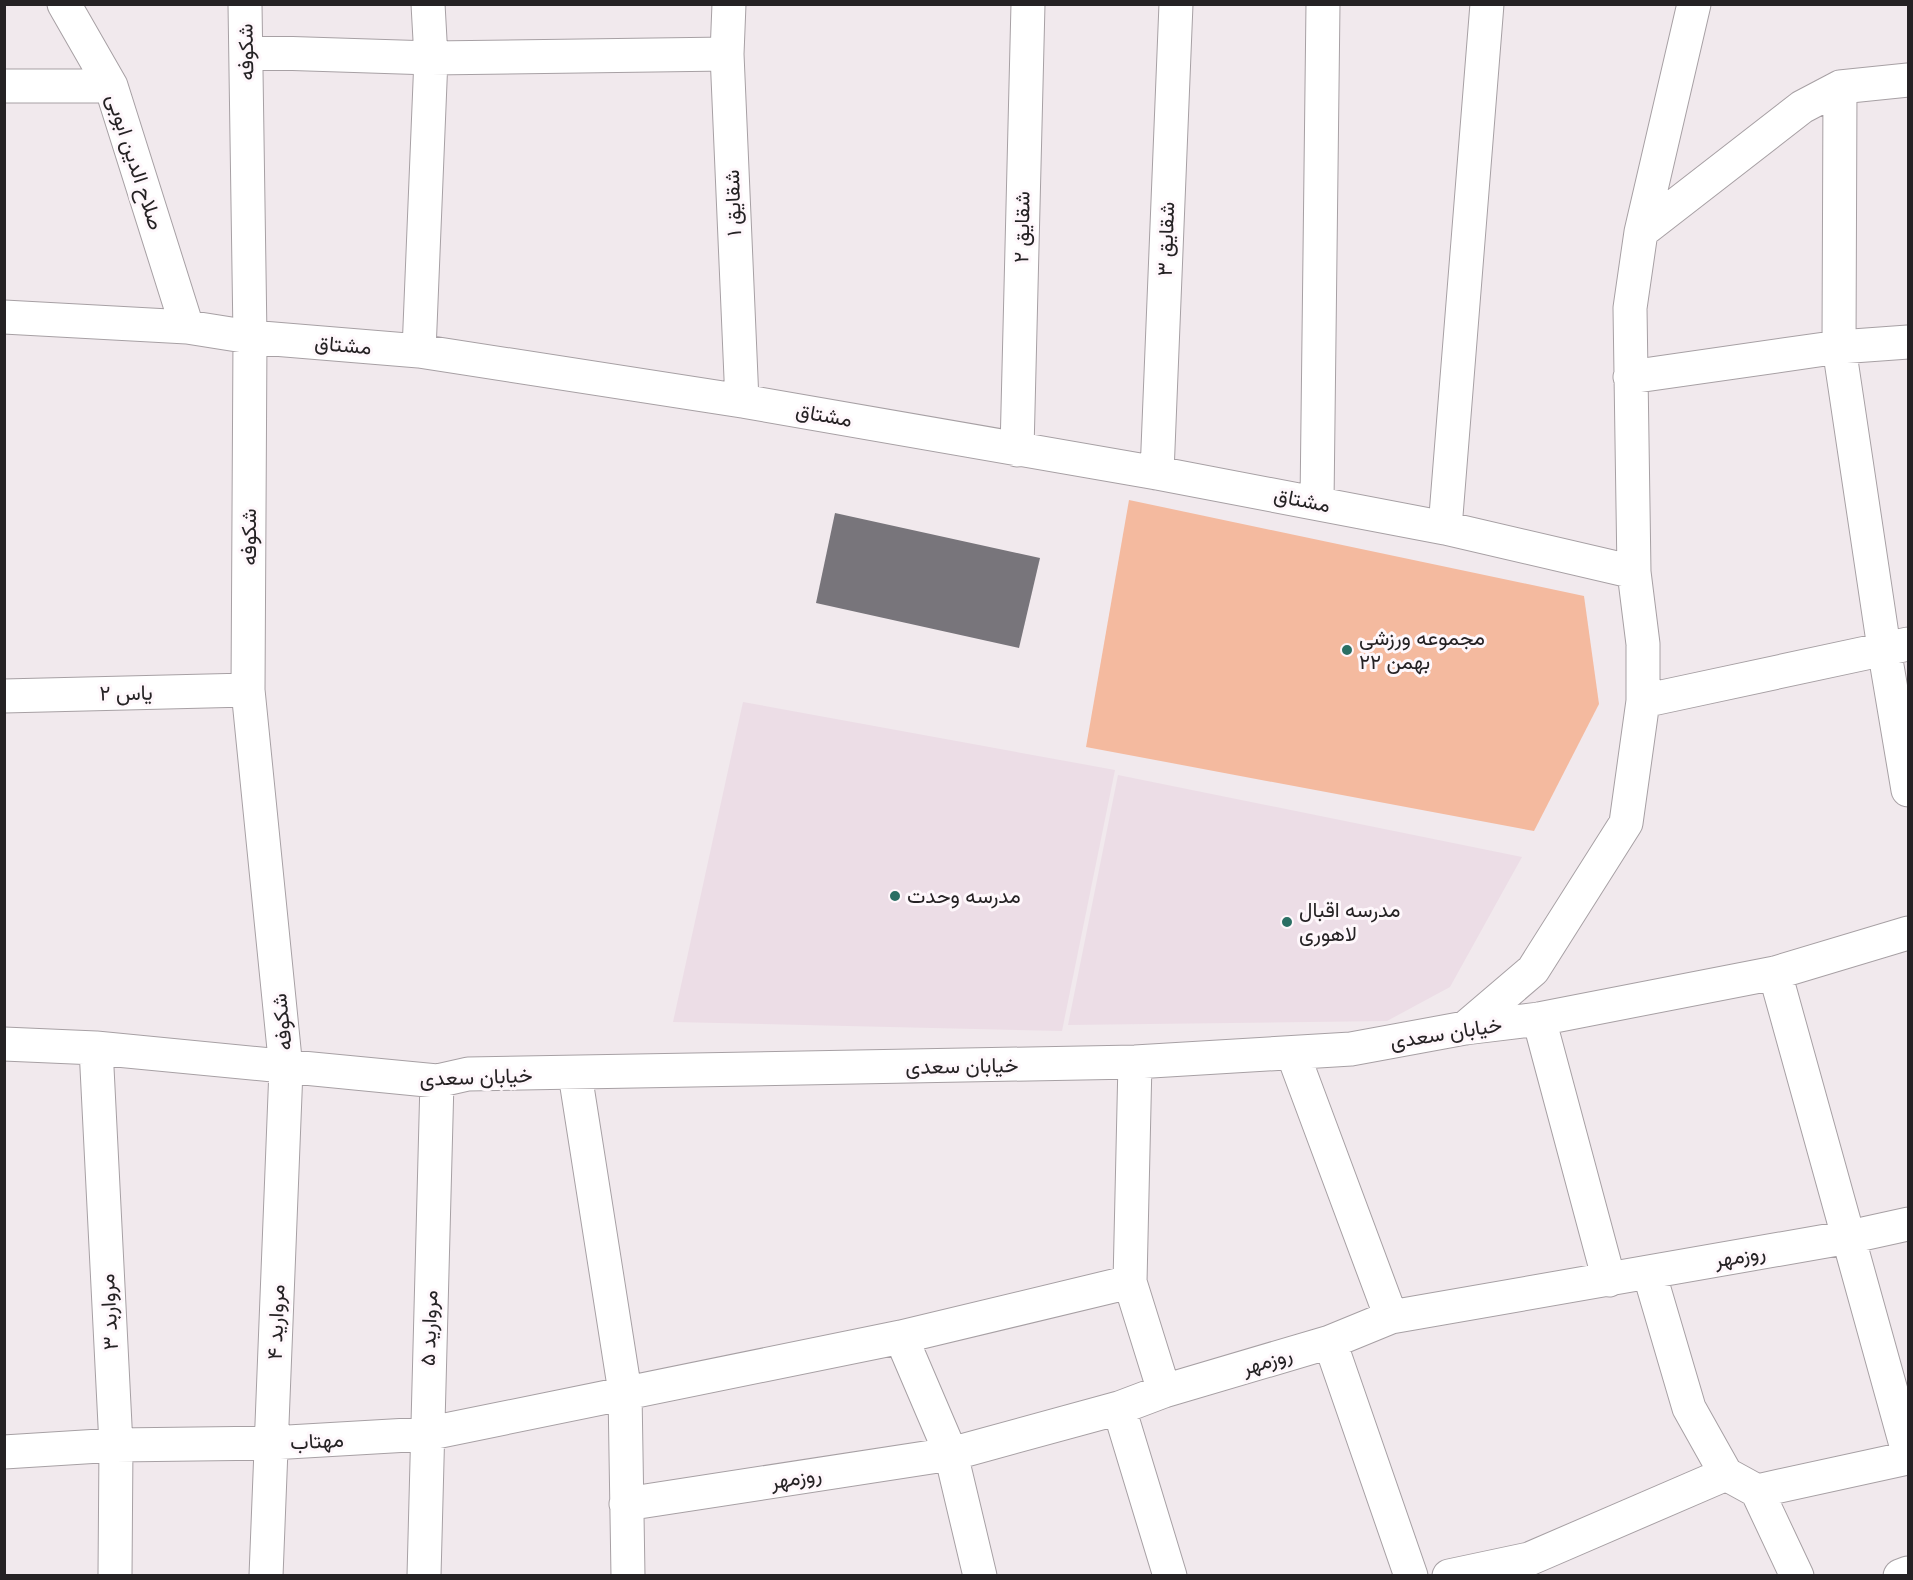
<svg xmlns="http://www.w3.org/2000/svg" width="1913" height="1580" viewBox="0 0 1913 1580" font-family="'Nunito Sans',Vazirmatn,sans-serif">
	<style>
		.built { fill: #ecdde6 }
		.green { fill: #f4ba9f }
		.building { fill: #78757b }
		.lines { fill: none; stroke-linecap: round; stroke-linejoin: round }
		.minor-casing { stroke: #a7a0a4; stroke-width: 35 }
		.major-casing { stroke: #a7a0a4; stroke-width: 35 }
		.minor { stroke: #fff; stroke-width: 33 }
		.major { stroke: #fff; stroke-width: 33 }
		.poi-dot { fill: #2a6f64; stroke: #fef7fb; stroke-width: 2 }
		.labels { text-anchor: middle; stroke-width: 6; stroke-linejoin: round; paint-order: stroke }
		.street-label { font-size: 21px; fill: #252224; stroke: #fef7fb }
		.poi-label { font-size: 21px; fill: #252224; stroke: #fef7fb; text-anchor: start }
	</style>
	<rect width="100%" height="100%" fill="#f1e9ed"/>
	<!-- built -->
	<path class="built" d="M743,702L1115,770L1062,1031L673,1022Z
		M1118,775L1522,857L1450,987L1387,1021L1068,1025Z"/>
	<!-- green -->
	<path class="green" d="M1129,500L1584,596L1599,704L1534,831L1086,747Z"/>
	<!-- building -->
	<path class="building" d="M835,513L1040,558L1019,648L816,603Z"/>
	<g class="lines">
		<defs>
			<path id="minor" d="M64,4L111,86L187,327
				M245,4L250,337L248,690L286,1069L266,1576
				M729,4L727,54L742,401
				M247,52L431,58L727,54
				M4,86H111
				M1840,87L1839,347L1884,648L1908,790
				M1641,232L1802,107L1840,87L1908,80
				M4,317L187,327L250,337L419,351L742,401L1157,473L1445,528L1634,572
				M419,351L431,58L428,4
				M1630,377L1839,347L1908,342
				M1017,450L1028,4
				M1157,473L1176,4
				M1317,503L1323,4
				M1445,528L1487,4
				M4,696L248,690
				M1643,701L1908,644
				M1775,973L1908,1452
				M1539,1019L1609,1280
				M1465,1028L1533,970L1626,823L1643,701V644L1634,572L1630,308L1641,232L1694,4
				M4,1044L96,1048L437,1081L468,1074L1135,1062L1351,1049L1465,1028L1539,1019L1775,973L1908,933
				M96,1048L116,1445L115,1576
				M1293,1054L1391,1317
				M1135,1062L1130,1282L1164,1391
				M575,1074L625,1392L628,1576
				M1649,1272L1689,1408L1726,1474L1757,1491L1797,1576
				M901,1337L951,1454L980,1576
				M1330,1342L1411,1576
				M1119,1408L1170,1576
				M4,1452L116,1445L271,1443L426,1434L901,1337L1130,1282
				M1757,1491L1908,1458
				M626,1504L951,1454L1119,1408L1164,1391L1330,1342L1391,1317L1849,1237L1908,1224
				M424,1576L437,1081
				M1449,1576L1529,1559L1726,1474"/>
			<path id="major" d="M1900,1576L1908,1573"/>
		</defs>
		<!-- minor casing -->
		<use href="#minor" class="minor-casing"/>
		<!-- major casing -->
		<use href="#major" class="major-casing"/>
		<!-- minor -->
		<use href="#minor" class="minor"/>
		<!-- major -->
		<use href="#major" class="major"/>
	</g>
	<!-- markers -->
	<g class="poi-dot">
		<circle cx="1347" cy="650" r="6"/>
		<circle cx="895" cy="896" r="6"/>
		<circle cx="1287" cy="922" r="6"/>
	</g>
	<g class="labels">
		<!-- street labels -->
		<g class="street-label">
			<text transform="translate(246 52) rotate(-91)" y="7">شکوفه</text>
			<text transform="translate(135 162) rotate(72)" y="7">صلاح الدین ابوبی</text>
			<text transform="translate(733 203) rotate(-92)" y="7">شقایق ۱</text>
			<text transform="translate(1022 227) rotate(-89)" y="7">شقایق ۲</text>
			<text transform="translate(1166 239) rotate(-88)" y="7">شقایق ۳</text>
			<text transform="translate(343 345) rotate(5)" y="7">مشتاق</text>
			<text transform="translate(824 415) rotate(10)" y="7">مشتاق</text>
			<text transform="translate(1302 500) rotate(11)" y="7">مشتاق</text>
			<text transform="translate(249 537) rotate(-90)" y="7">شکوفه</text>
			<text transform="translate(126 693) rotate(-1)" y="7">یاس ۲</text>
			<text transform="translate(282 1022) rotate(-96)" y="7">شکوفه</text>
			<text transform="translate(1446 1033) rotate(-9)" y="7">خیابان سعدی</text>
			<text transform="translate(962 1066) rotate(-1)" y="7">خیابان سعدی</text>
			<text transform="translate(476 1077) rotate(-2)" y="7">خیابان سعدی</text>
			<text transform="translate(1740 1256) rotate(-10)" y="7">روزمهر</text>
			<text transform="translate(109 1312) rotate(-93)" y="7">مرواربد ۳</text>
			<text transform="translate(276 1322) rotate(-88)" y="7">مروارید ۴</text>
			<text transform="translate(429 1328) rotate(-88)" y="7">مروارید ۵</text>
			<text transform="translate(1267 1361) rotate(-17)" y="7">روزمهر</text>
			<text transform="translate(317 1441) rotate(-3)" y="7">مهتاب</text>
			<text transform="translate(796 1478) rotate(-9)" y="7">روزمهر</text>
		</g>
		<!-- poi labels -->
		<g class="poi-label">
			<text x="1359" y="645">مجموعه ورزشی<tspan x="1359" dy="24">۲۲ بهمن</tspan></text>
			<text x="907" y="903">مدرسه وحدت</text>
			<text x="1299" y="917">مدرسه اقبال<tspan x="1299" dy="24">لاهوری</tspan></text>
		</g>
	</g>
	<!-- border -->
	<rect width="1913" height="1580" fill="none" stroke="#252224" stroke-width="12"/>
</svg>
